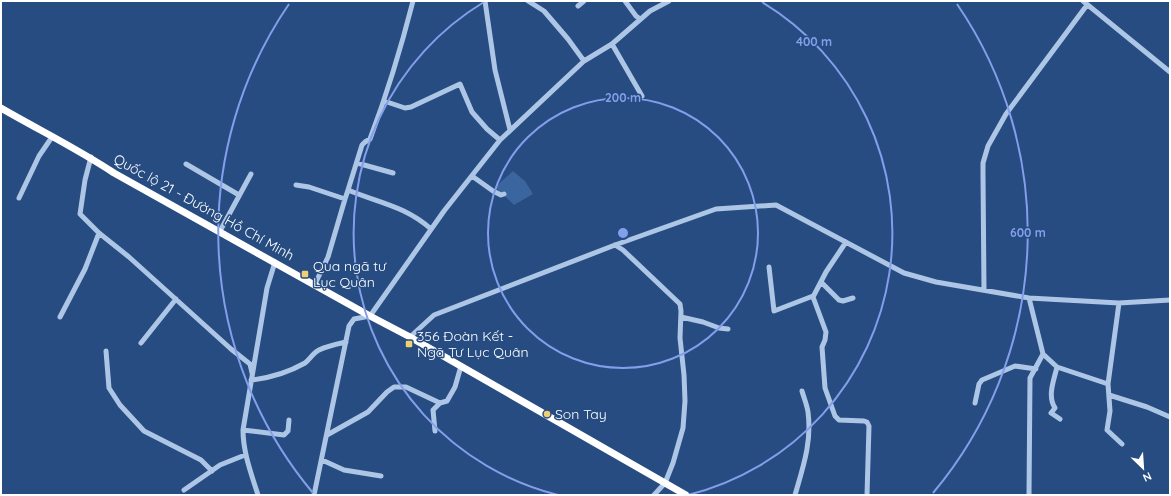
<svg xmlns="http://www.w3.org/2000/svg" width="1171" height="496" viewBox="0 0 1171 496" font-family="Quicksand,sans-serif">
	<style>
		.green { fill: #3b659f }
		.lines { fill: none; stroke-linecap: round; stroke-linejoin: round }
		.minor { stroke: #aec6e6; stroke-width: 5 }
		.highway { stroke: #fff; stroke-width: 7 }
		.ring { fill: none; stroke: #839eea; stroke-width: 2 }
		.poi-dot { fill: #efcf73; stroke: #264c81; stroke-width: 1.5 }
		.labels { text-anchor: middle; stroke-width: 3; stroke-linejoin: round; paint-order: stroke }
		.street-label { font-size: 14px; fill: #fff; stroke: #264c81 }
		.poi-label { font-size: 14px; fill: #fff; stroke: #264c81; text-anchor: start }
		.centre { fill: #839eea; stroke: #264c81; stroke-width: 2 }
		.ring-label { font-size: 12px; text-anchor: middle; font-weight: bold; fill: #839eea; stroke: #264c81; stroke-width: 3; stroke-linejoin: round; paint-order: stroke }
	</style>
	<rect width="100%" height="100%" fill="#264c81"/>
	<!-- green -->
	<path class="green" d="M513,171L525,181L533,194L514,205L495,187Z"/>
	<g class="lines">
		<!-- minor -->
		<path class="minor" d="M485,1L495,70L510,130
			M528,1L544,11L568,39L584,61
			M625,1L636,16L640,19
			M1083,1L1170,72
			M578,6L584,1
			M612,44L642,96
			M384,101L405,108L411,107L460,84L472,112L487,129L500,140
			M91,157L85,180L80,214L99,233L129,257L231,349L250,364L252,373
			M357,163L393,173
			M186,164L239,195
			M472,176L493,191L501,195L504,194
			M296,185L309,187L345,199L348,190C379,203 405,206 431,229
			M348,190L362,145L365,142L370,139C387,94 401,48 413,1
			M19,198L39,156L52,137
			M220,231L251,174
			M846,242L826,272L813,297L826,332L825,340L822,347L825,388L835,416L839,420L864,421L867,422L869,426L867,495
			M615,245L623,250L680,304L681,311L680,338L684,375L685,401L683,428L673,463L665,483L654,495
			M769,267L774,311L813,296
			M821,282L839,300L843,301L853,298
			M315,284L328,257L345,199
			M984,290L983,175V163L988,146L1006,114L1087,5
			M1029,298L1043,354L1057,367L1108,384L1110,411L1107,430L1122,444
			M60,317L85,269L99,233
			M681,317L703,322L719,328L728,329
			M410,337L434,315L615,245L716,209L776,205L904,273L936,282L1029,298L1119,303L1170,300
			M141,343L176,299
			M106,351L109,388L120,405L144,431L201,460L212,471
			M1057,367C1054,380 1047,396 1055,408L1051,413L1060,419
			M251,380C270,378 289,372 305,363C310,359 313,353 319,350C327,346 337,344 346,342
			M1108,384L1119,303
			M1109,395L1147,407L1170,417
			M975,403L979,384L982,380L1015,366L1036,369
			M243,430L284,435L288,431L289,420
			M435,431L433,410L440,403L447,401L455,387L461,366
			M327,435L368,412L387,392L394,387H406L440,403
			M322,460L344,470L381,476
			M184,490L220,465L245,455
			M258,495C251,473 243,452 243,430L267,288L275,262
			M314,495L349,326L354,319L370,316L444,211L500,140L584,61L612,44L650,11L669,1
			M795,495C803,467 812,442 808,412C807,405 804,398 802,391
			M1029,495L1030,378L1043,354"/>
		<!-- highway -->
		<path class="highway" d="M1,108C39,130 78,149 114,173L370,316L410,337L686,495"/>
	</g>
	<!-- distance rings -->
	<g class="ring">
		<circle cx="623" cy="233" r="135"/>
		<path d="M558 495A270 270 0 0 1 484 2M762 2A270 270 0 0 1 688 495"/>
		<path d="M313 493A405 405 0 0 1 289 4M957 4A405 405 0 0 1 933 493"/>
	</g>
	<!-- markers -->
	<g class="poi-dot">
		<rect x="301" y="270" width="8" height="8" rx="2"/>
		<rect x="405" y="340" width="8" height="8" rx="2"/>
		<circle cx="547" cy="414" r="4"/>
	</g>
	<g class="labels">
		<!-- street labels -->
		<g class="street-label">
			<text transform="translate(204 207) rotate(29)" y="5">Quốc lộ 21 - Đường Hồ Chí Minh</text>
		</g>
		<!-- poi labels -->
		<g class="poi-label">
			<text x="313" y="271">Qua ngã tư<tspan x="313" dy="16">Lục Quân</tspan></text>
			<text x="417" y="341">356 Đoàn Kết -<tspan x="417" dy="16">Ngã Tư Lục Quân</tspan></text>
			<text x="555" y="419">Son Tay</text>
		</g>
	</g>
	<circle cx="623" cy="233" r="6" class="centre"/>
	<g class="ring-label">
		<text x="814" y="46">400 m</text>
		<text x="623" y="102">200 m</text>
		<text x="1028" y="237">600 m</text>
	</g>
	<!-- border -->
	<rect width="1171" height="496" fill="none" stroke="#ffffff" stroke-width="4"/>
	<!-- north arrow -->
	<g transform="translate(1143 468) rotate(155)" stroke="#264c81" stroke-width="3" paint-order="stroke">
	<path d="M0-3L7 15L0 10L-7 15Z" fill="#ffffff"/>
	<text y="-6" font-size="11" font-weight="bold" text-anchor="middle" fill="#ffffff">N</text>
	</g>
</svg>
